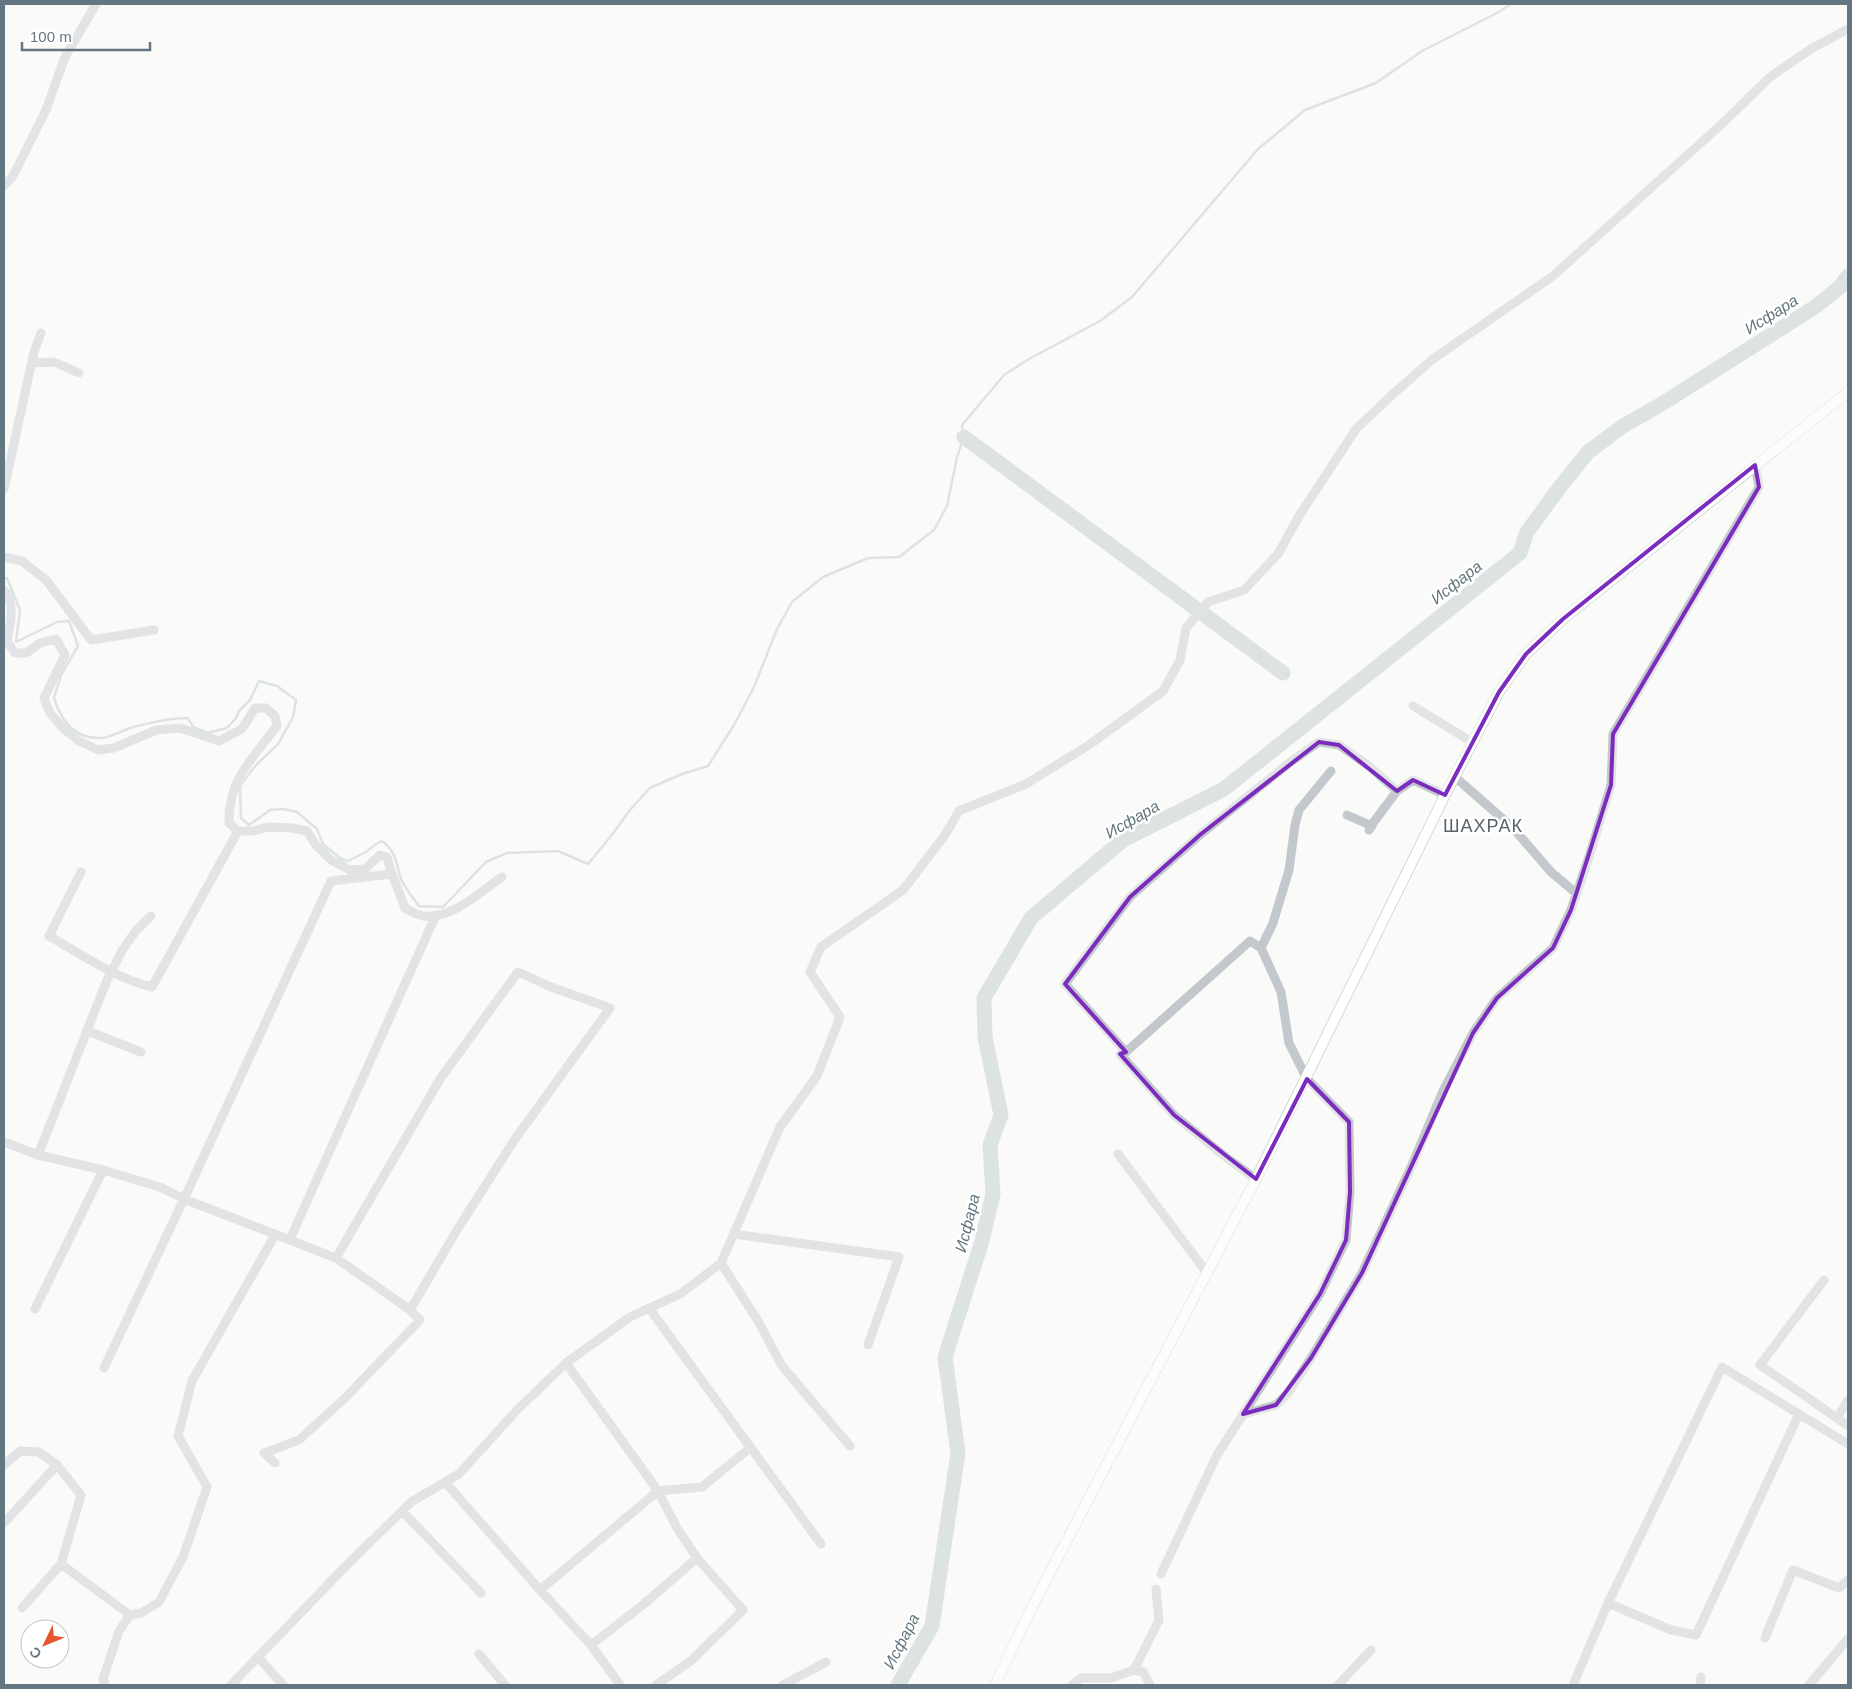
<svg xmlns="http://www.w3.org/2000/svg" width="1852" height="1689" viewBox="0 0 1852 1689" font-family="Arial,sans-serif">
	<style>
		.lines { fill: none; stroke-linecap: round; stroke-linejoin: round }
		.stream { stroke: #bbc7cb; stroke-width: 2.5 }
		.river { stroke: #bbc7cb; stroke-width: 15 }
		.major-casing { stroke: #b5babe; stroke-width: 11 }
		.minor { stroke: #c3c8cc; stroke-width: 9 }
		.major { stroke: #fff; stroke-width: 10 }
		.marked { fill: none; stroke: #7b2cbf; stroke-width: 4; stroke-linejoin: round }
		.labels { text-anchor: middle; stroke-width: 5; stroke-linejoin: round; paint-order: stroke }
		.water-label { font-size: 16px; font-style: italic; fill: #60757c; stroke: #fff }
		.quarter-label { font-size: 18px; letter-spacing: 1px; fill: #57646e; stroke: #fff }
	</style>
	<rect width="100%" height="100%" fill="#fafaf8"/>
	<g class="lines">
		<!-- stream -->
		<path class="stream" d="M4,578H7L20,610L16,642L57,622L69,621L78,646L61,675L54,698C61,720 74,739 100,738C110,738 121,731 130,728C148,723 169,718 188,718L193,727L208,733L227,728L236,718L239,711L250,700L259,681L277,686L296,700L293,717L278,744L256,765L240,786L241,818L249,825L270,810L284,809L297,812L317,829L323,844L341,859L348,861L366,852L376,844L382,841C398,854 395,862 401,879C405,888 413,898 419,906L443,907L486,862L507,853L558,851L588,864L611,836L630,810L650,788L682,774L708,766L734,725L754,687L777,629L792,602L823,577L868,558L899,557L934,530L947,506L957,457L964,437L962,425L1004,375L1029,359L1100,321L1132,297L1258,149L1305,110L1376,83L1422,51L1497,13L1511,4"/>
		<!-- river -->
		<path class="river" d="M964,437L1283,673
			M898,1685L932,1626L958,1453L945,1357L982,1241L993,1194L990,1145L1001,1115L985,1037L984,998L1031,918L1123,840L1224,789L1520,553L1527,532L1560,487L1588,452L1623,426L1660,405L1815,307L1840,287L1848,276"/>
		<defs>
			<path id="major" d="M995,1685L1032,1607L1256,1179L1445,795L1499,692L1526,654L1563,619L1848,392"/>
		</defs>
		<!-- major casing -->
		<use href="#major" class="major-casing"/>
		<!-- minor -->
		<path class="minor" d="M4,186L13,176L46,110L65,57L96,4
			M32,363L54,362L79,373
			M4,489L34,352L41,333
			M4,557L22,561L47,581L91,640L154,630
			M4,590C16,602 10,626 7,641L15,653H26L40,643L56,639L65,655L44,698L50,713L62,727L79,741L98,750L114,748L156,730L180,728L219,741L242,729L255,708H266L275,716L277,726C252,759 228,780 229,823L238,831H253L268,827L292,828L307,831L316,845L331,860L350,870L365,869L380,855L387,857C391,875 399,891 405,908C411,911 417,915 423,916C452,919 479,893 502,877
			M1413,706L1472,742
			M1454,776L1513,828L1551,872L1576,893
			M1347,815L1372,826
			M1369,830L1373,823L1397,791
			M81,872L49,936C79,953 119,980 152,987L238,831
			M88,1031L141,1052
			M1126,1052L1065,984L1130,897L1201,834L1293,760L1319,742L1339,745L1369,766L1397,791L1413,780L1445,795
			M4,1142L38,1155L103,1170L160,1187L184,1199L336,1258L410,1310L420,1320L345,1398L299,1440L264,1453L275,1463
			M1118,1154L1207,1273
			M38,1155L107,980L123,949L135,932L151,916
			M1256,1179L1228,1159L1174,1115L1120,1054L1126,1052L1250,941L1261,948
			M734,1234L899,1257L868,1345
			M290,1239L436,915
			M336,1258L440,1079L518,972L551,987L610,1008L515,1139L457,1230L410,1310
			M721,1263L758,1321L782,1366L850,1446
			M1824,1280L1760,1365L1837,1418L1848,1400
			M649,1308L821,1544
			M35,1309L103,1170
			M566,1363L658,1491L702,1487L750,1448
			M104,1368L184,1199L331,881L391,874
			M1243,1414L1276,1405L1288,1393L1311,1358L1362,1273L1412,1165L1443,1091L1473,1033L1497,998L1553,948L1571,910L1589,857L1611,785L1613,734L1759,487L1755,465
			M1837,1418L1848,1426
			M4,1465L20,1451L39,1452L57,1465L81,1495L61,1564L22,1608
			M445,1482L540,1590L591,1645L620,1685
			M402,1511L481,1593
			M4,1523L57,1465
			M61,1564L130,1615L141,1613L159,1602L183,1557L207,1487L178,1436L192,1381L275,1235
			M1161,1574L1217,1455L1320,1294L1346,1240L1350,1192L1349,1122L1307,1079L1289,1043L1281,992L1261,948L1273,923L1289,870L1295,825L1299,810L1331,771
			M540,1590L658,1491L677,1528L697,1558L743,1610L692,1660L656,1685
			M1608,1603L1671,1630L1696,1635L1799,1414
			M1765,1638L1793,1570L1839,1588L1848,1580
			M591,1645L644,1604L697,1558
			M479,1654L505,1685
			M259,1658L283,1685
			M1134,1670L1143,1672L1150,1685
			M105,1685L103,1679L119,1631L130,1615
			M231,1685L342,1570L411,1502L459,1474L517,1410L566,1363L630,1317L682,1293L721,1263L780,1127L817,1076L840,1017L810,972L821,947L903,890L945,835L959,811L1026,784L1089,745L1163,691L1180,660L1186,628L1208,602L1244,590L1278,554L1299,516L1356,429L1393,394L1433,359L1553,276L1723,123L1770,77L1811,49L1848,29
			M783,1685L826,1662
			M1072,1685L1081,1678H1111L1134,1670L1159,1620L1156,1589
			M1338,1685L1371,1650
			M1573,1685L1608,1603L1722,1367L1848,1444
			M1700,1685L1701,1677
			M1809,1685L1848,1639"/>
		<!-- major -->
		<use href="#major" class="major"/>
	</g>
	<!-- marked area -->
	<path d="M0 0H1852V1689H0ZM1755,465L1759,487L1613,734L1611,785L1571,910L1553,948L1497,998L1473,1033L1362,1273L1311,1358L1276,1405L1243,1414L1320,1294L1346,1240L1350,1192L1349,1122L1307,1079L1256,1179L1174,1115L1120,1054L1126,1052L1065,984L1130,897L1201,834L1319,742L1339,745L1397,791L1413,780L1445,795L1499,692L1526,654L1563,619Z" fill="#fafaf8" fill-opacity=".55" fill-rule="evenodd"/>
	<path class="marked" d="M1755,465L1759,487L1613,734L1611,785L1571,910L1553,948L1497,998L1473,1033L1362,1273L1311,1358L1276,1405L1243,1414L1320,1294L1346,1240L1350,1192L1349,1122L1307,1079L1256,1179L1174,1115L1120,1054L1126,1052L1065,984L1130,897L1201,834L1319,742L1339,745L1397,791L1413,780L1445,795L1499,692L1526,654L1563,619Z"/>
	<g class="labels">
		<!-- water labels -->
		<g class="water-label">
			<text transform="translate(1771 314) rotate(-32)" y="6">Исфара</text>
			<text transform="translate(1456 582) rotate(-38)" y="6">Исфара</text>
			<text transform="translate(1132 819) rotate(-30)" y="6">Исфара</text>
			<text transform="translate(967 1223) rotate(-76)" y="6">Исфара</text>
			<text transform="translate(901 1641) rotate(-63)" y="6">Исфара</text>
		</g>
		<!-- quarter labels -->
		<g class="quarter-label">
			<text x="1483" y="832">ШАХРАК</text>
		</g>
	</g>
	<!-- border -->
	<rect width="1852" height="1689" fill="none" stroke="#657683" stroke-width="10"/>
	<!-- north arrow -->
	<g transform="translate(45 1644) rotate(227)"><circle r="24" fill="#ffffff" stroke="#c1c8cd"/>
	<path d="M0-4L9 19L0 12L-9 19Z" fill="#e4572e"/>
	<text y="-8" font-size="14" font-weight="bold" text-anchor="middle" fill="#657683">С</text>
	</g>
	<!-- scale -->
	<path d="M22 42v8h128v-8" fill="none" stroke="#657683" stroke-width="2.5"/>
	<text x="30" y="42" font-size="15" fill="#657683" stroke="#ffffff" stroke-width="4" paint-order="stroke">100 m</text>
</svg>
